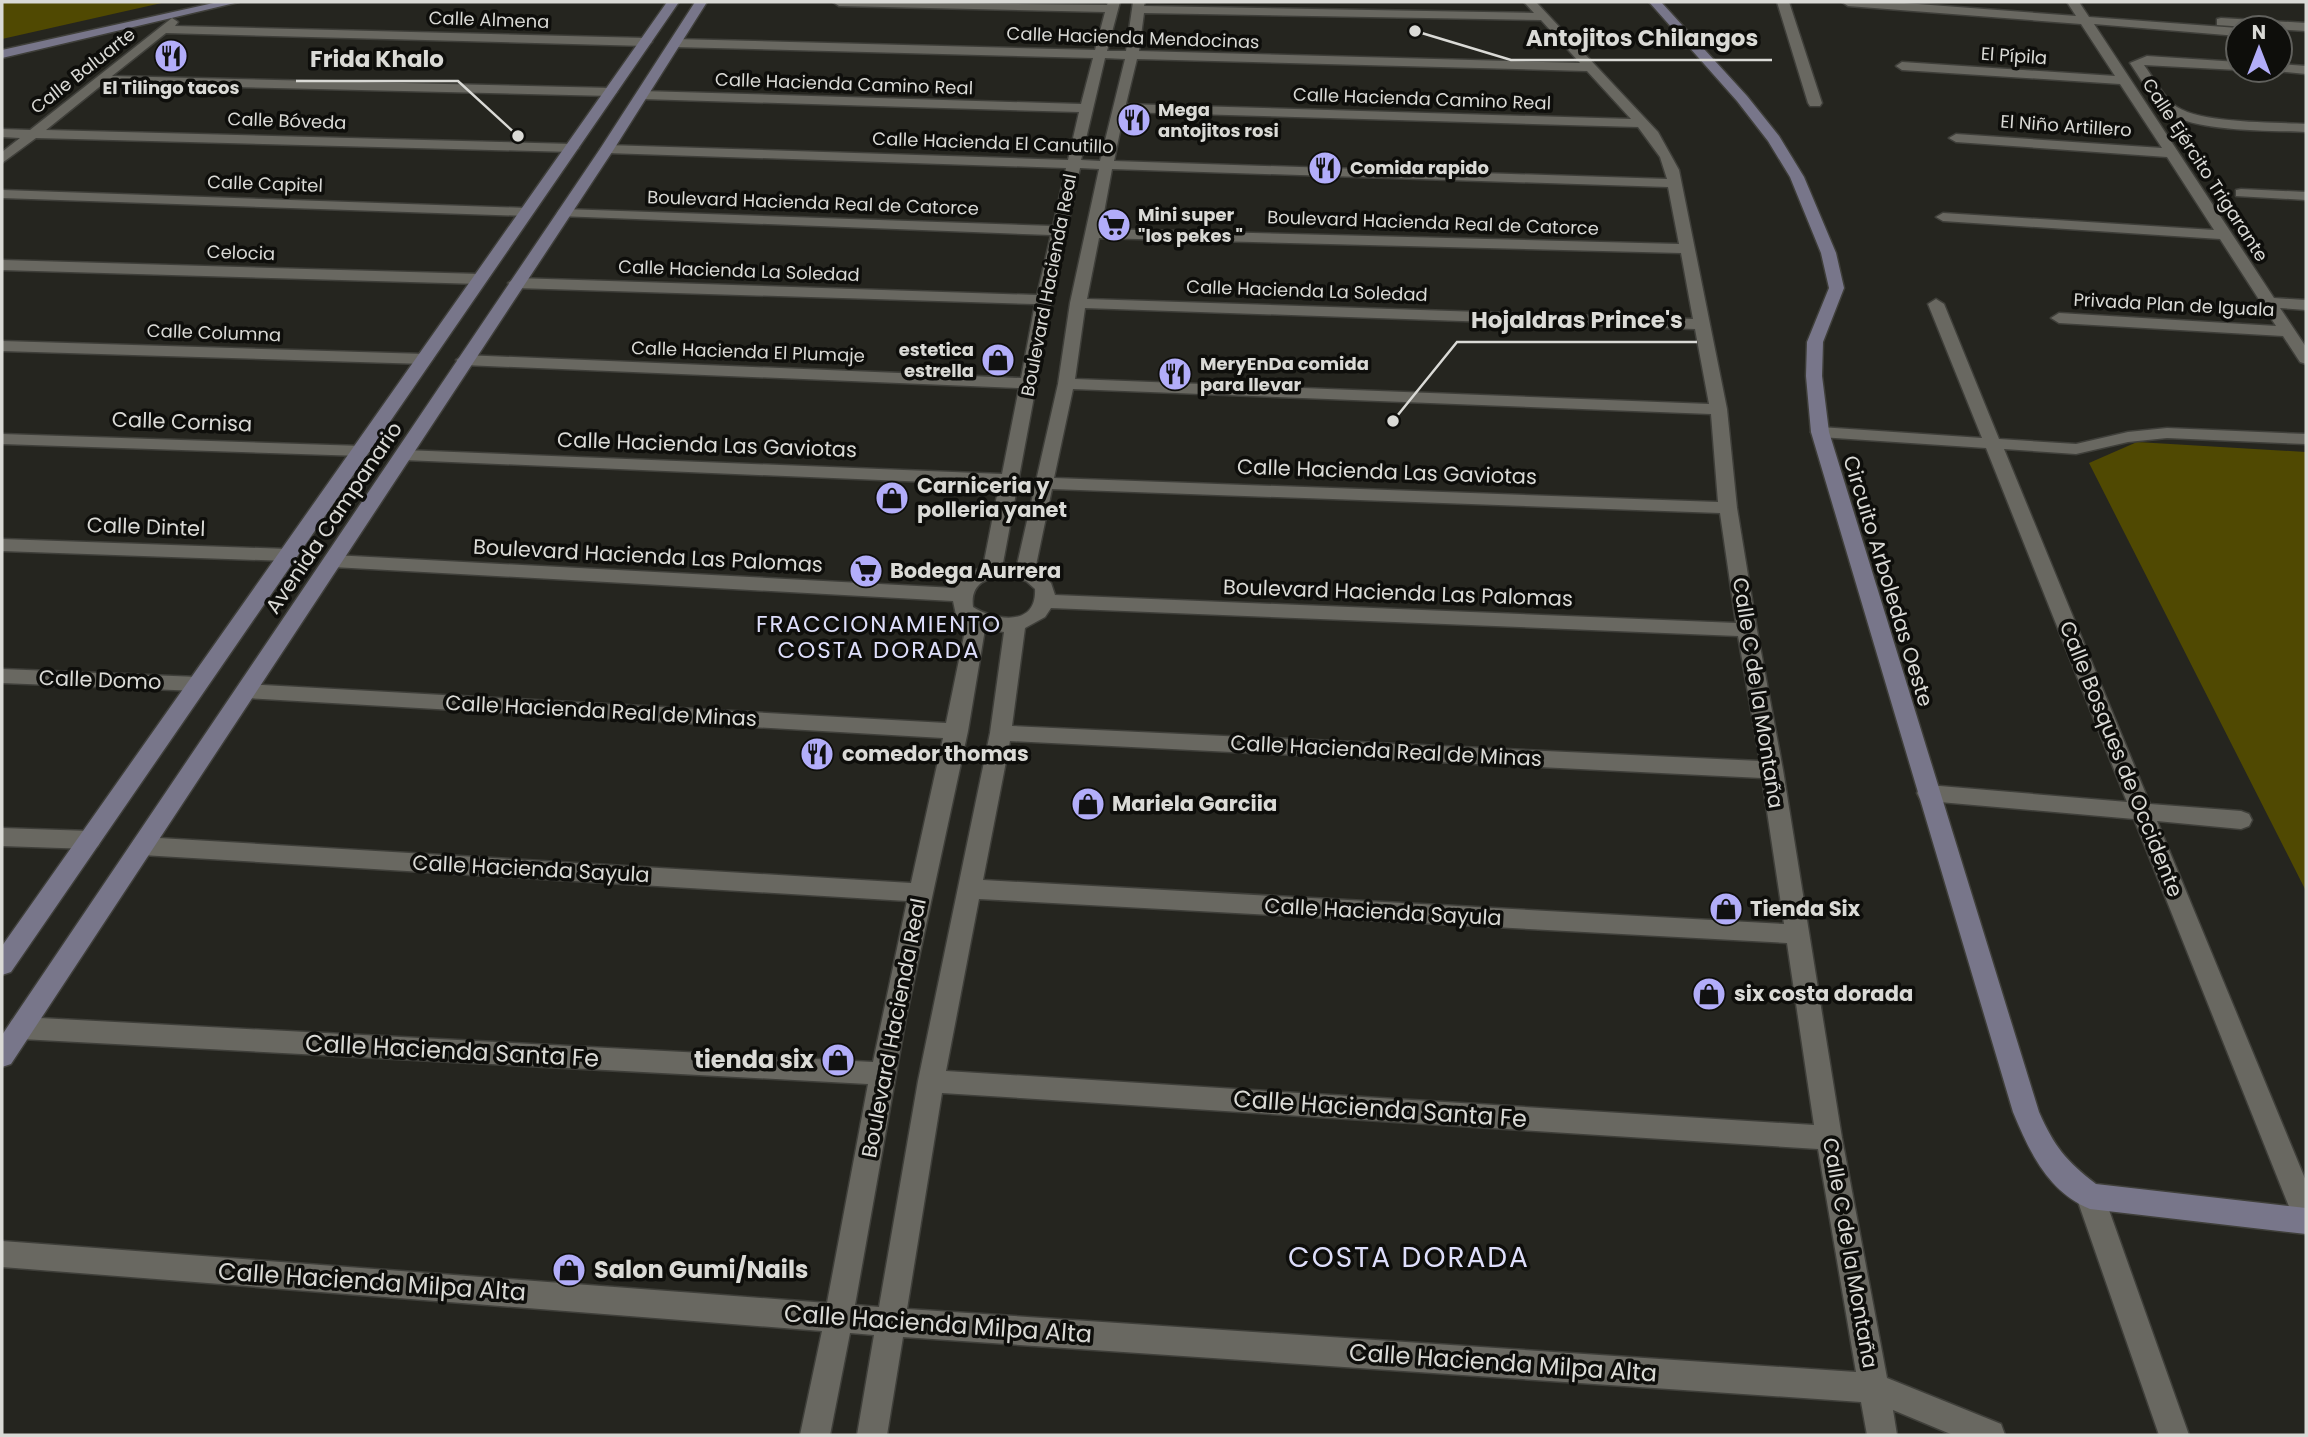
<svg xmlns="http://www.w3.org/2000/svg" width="2308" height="1437" viewBox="0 0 2308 1437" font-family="Poppins,sans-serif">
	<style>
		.green { fill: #504902 }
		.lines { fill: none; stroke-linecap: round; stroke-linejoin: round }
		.street-casing { stroke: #3f3f3a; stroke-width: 3 }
		.secondary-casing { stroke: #3f3f3a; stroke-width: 3 }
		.street { fill: #696861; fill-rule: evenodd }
		.secondary { fill: #78768a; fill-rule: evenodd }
		.labels { text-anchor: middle; stroke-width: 7; stroke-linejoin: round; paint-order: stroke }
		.far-street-label { font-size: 18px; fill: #dadad6; stroke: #0e0e0b }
		.far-poi-label { font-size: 18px; font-weight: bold; fill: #dadad6; stroke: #0e0e0b; text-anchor: start }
		.street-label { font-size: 21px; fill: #dadad6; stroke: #0e0e0b }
		.poi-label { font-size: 21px; font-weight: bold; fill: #dadad6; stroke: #0e0e0b; text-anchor: start }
		.neighbourhood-label { font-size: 23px; letter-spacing: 2px; fill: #dedefb; stroke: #0e0e0b }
		.near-street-label { font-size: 24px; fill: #dadad6; stroke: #0e0e0b }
		.near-poi-label { font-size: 24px; font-weight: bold; fill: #dadad6; stroke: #0e0e0b; text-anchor: end }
		.near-neighbourhood-label { font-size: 28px; letter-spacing: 2px; fill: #dedefb; stroke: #0e0e0b }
		.leader { fill: none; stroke: #dadad6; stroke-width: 2.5 }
		.callout-dot { fill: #dadad6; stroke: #0e0e0b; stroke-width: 2.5 }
		.callout-label { font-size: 23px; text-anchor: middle; font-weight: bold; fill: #dadad6; stroke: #0e0e0b; stroke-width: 7; stroke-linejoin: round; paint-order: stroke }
	</style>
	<rect width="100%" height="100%" fill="#25251f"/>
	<!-- green -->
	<path class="green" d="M2,2H166L2,39Z
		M2137,442L2306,452V891L2089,463Z"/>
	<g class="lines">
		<defs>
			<path id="street" d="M833,2L1107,5L1108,2H1120L1107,51H1126L1133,2H1145L1144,6L1534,13L1524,2H1536L1658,132L1679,170L1727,409L1737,508L1757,630L1783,770L1842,1138L1887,1378L2001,1424L2005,1435H1953L1893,1410L1897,1435H1867L1861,1402L903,1337L887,1435H857L874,1335L850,1333L830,1435H800L822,1331L2,1267V1241L827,1303L868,1084L21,1039L12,1036L8,1028L12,1020L21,1017L873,1062L907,901L142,855L134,852L131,846L134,840L142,837L911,883L943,738L246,698L239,696L236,691L239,686L246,684L946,723L967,621L956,615L953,601L333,567L326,565L324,561L326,557L333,555L955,588L966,574L983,567L999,485L404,460L395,455L404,450L1002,474L1019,388L464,365L456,360L464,355L1021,378L1035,304L516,288L508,283L516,278L1037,295L1051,235L559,216L557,213L559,210L564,209L1053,226L1066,168L607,153L600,149L607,145L1068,160L1079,112L642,99L636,95L642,91L1081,104L1093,58L675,47L669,43L675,39L1095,50L1105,12L839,6ZM1144,13L1541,20L1580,63L1139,51ZM1105,58L1125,59L1100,161L1081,160ZM1137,59L1587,71L1631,119L1126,104ZM1124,112L1638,127L1660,157L1667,179L1114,161ZM1080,168L1099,169L1070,303L1058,384L1017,565L1003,563L1052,300ZM1112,169L1668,187L1679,244L1101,229ZM1099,238L1681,253L1693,319L1087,299ZM1085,308L1695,329L1709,404L1075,379ZM1073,389L1711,414L1718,502L1054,478ZM1052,489L1720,513L1736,623L1055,595L1051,583L1035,570ZM1008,575L1026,581L1035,589C1037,628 994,620 973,607C970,583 987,577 1008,575ZM1051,608L1738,636L1760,761L1012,726L1025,628L1045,617ZM985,629L1004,632L990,733L918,1081L879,1307L855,1305L906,1018L968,731ZM1010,741L1762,778L1784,924L983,880ZM979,899L1787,943L1814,1125L946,1071ZM942,1093L1818,1149L1856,1372L907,1309Z
				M1777,2H1789L1822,103L1820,106H1810L1808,103Z
				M1842,2H1891L2076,16L2067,2H2079L2089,17L2238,28V36L2094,24L2274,298L2306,300V310L2280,308L2306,347V364L2300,362L2283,336L2059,323L2051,318L2059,313L2276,326L2220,239L1943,221L1936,217L1943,213L2214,230L2167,157L1956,142L1949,138L1956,134L2162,148L2120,84L1902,70L1896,66L1902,62L2115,76L2081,24L1848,6Z
				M172,18L178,22L175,26L646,38L652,42L646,46L166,33L112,76L611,88L617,92L611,96L103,84L46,130L572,144L579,148L572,152L36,138L2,163V152L20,138L2,137V129L30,130Z
				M2221,18L2306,23V31L2217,25V19Z
				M2147,56L2238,62V70L2144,65C2153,77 2161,94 2173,104C2195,124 2275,122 2306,124V132C2271,130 2186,133 2162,108C2150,95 2140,78 2130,63Z
				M2280,64L2306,66V74L2276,71L2280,70Z
				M2241,189L2306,192V200L2236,196V190Z
				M2,190L527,208L534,212L527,216L2,198Z
				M2,260L480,274L488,279L480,284L2,270Z
				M1936,299L1944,304L1999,439L2076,444L2128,432L2167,428L2306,434V444L2167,438L2128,442L2076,454L2004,449L2150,804L2241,811L2249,814L2252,820L2249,826L2241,829L2157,821L2306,1181V1227L2296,1223L2292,1214L2134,819L1928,801L1920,799L1917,793L1920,787L1928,785L2127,802L1986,448L1820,437L1811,432L1820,427L1982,438L1928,304Z
				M2,341L425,354L433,359L425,364L2,351Z
				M2,434L362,446L371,451L362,456L2,444Z
				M2,539L288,549L295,551L297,555L295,559L288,561L2,551Z
				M2,669L198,677L205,679L208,684L205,689L198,691L2,683Z
				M2,828L90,831L98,834L101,840L98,846L90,849L2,846Z
				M2090,1183L2100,1187L2104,1196L2189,1435H2159L2076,1196L2080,1187Z"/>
			<path id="secondary" d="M218,2H239L2,58V50Z
				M667,2H679L11,972L2,975V946Z
				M695,2H707L614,149L11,1064L2,1067V1035L600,149Z
				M1649,2H1661L1747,96L1779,136L1804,177L1836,253L1844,288L1823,342L1822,376L1829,432L2039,1112C2054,1146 2066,1161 2096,1184L2306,1208V1234L2090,1209C2048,1192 2029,1151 2013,1112L1811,432L1806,376L1807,342L1829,288L1821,253L1790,177L1768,141L1737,101Z"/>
		</defs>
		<!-- street casing -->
		<use href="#street" class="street-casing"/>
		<!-- secondary casing -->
		<use href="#secondary" class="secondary-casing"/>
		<!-- street -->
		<use href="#street" class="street"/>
		<!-- secondary -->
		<use href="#secondary" class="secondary"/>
	</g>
	<!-- icons -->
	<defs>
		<symbol id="restaurant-disc" viewBox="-11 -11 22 22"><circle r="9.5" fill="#b2adf9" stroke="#0e0e0b"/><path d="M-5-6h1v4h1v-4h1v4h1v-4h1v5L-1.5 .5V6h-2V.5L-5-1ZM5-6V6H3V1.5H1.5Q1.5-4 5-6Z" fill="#111"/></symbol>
		<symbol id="supermarket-disc" viewBox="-11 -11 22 22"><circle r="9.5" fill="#b2adf9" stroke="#0e0e0b"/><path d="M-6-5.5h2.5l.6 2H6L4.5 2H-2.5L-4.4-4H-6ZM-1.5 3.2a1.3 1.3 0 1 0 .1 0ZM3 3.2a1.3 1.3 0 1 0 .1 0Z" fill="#111"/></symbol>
		<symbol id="shop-disc" viewBox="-11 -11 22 22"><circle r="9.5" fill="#b2adf9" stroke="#0e0e0b"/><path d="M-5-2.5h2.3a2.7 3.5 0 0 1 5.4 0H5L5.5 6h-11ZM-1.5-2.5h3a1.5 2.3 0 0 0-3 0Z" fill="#111"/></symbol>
	</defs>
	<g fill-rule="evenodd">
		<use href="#restaurant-disc" x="152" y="37" width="38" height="38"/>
		<use href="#restaurant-disc" x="1115" y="101" width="38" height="38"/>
		<use href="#restaurant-disc" x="1306" y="149" width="38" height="38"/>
		<use href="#supermarket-disc" x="1095" y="206" width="38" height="38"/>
		<use href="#shop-disc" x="979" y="341" width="38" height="38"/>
		<use href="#restaurant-disc" x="1156" y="355" width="38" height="38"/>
		<use href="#shop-disc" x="873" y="479" width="38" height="38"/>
		<use href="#supermarket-disc" x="847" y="552" width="38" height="38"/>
		<use href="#restaurant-disc" x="798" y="735" width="38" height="38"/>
		<use href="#shop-disc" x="1069" y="785" width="38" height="38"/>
		<use href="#shop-disc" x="1707" y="890" width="38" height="38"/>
		<use href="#shop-disc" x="1690" y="975" width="38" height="38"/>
		<use href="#shop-disc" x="819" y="1041" width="38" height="38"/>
		<use href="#shop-disc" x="550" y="1251" width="38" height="38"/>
	</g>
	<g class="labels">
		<!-- far-street labels -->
		<g class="far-street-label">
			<text transform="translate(489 20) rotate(2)" y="6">Calle Almena</text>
			<text transform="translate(1133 38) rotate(2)" y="6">Calle Hacienda Mendocinas</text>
			<text transform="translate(2014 56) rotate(4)" y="6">El Pípila</text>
			<text transform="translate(83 71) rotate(-38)" y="6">Calle Baluarte</text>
			<text transform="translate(844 84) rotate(2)" y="6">Calle Hacienda Camino Real</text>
			<text transform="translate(1422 99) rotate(2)" y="6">Calle Hacienda Camino Real</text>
			<text transform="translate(287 121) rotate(2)" y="6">Calle Bóveda</text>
			<text transform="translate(2066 126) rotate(4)" y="6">El Niño Artillero</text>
			<text transform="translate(993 143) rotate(2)" y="6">Calle Hacienda El Canutillo</text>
			<text transform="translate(2205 170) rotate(57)" y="6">Calle Ejército Trigarante</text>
			<text transform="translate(265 184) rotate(2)" y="6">Calle Capitel</text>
			<text transform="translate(813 203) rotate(2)" y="6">Boulevard Hacienda Real de Catorce</text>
			<text transform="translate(1433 223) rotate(2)" y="6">Boulevard Hacienda Real de Catorce</text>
			<text transform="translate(241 253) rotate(2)" y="6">Celocia</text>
			<text transform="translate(739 271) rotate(2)" y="6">Calle Hacienda La Soledad</text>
			<text transform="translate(1049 285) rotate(-79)" y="6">Boulevard Hacienda Real</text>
			<text transform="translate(1307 291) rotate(2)" y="6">Calle Hacienda La Soledad</text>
			<text transform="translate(2174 305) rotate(3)" y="6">Privada Plan de Iguala</text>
			<text transform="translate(214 333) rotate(2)" y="6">Calle Columna</text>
			<text transform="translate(748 352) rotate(2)" y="6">Calle Hacienda El Plumaje</text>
		</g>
		<!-- far-poi labels -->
		<g class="far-poi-label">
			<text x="171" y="94" text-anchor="middle">El Tilingo tacos</text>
			<text x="1158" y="116">Mega<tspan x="1158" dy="21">antojitos rosi</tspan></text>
			<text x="1350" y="174">Comida rapido</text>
			<text x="1138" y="221">Mini super<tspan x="1138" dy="21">"los pekes "</tspan></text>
			<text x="974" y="356" text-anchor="end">estetica<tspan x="974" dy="21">estrella</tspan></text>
			<text x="1200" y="370">MeryEnDa comida<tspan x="1200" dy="21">para llevar</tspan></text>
		</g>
		<!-- street labels -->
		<g class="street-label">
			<text transform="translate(182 422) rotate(2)" y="7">Calle Cornisa</text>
			<text transform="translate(707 445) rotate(2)" y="7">Calle Hacienda Las Gaviotas</text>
			<text transform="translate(1387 472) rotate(2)" y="7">Calle Hacienda Las Gaviotas</text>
			<text transform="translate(334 518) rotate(-56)" y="7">Avenida Campanario</text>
			<text transform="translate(146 527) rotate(2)" y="7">Calle Dintel</text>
			<text transform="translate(648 556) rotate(3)" y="7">Boulevard Hacienda Las Palomas</text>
			<text transform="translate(1888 581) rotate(73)" y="7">Circuito Arboledas Oeste</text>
			<text transform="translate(1398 593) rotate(2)" y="7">Boulevard Hacienda Las Palomas</text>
			<text transform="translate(100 680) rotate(2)" y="7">Calle Domo</text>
			<text transform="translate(1758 693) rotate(81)" y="7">Calle C de la Montaña</text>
			<text transform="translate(601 711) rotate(3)" y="7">Calle Hacienda Real de Minas</text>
			<text transform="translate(1386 751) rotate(3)" y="7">Calle Hacienda Real de Minas</text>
			<text transform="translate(2121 759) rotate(68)" y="7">Calle Bosques de Occidente</text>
			<text transform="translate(531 869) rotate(3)" y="7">Calle Hacienda Sayula</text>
			<text transform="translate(1383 912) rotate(3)" y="7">Calle Hacienda Sayula</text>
			<text transform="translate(894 1028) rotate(-79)" y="7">Boulevard Hacienda Real</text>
			<text transform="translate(1850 1253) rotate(80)" y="7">Calle C de la Montaña</text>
		</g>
		<!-- poi labels -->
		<g class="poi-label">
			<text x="917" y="493">Carniceria y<tspan x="917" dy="24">polleria yanet</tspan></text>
			<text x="890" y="578">Bodega Aurrera</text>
			<text x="842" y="761">comedor thomas</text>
			<text x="1112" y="811">Mariela Garciia</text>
			<text x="1750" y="916">Tienda Six</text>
			<text x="1734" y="1001">six costa dorada</text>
		</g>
		<!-- neighbourhood labels -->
		<g class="neighbourhood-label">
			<text x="879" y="632">FRACCIONAMIENTO<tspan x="879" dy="26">COSTA DORADA</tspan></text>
		</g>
		<!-- near-street labels -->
		<g class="near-street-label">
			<text transform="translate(452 1051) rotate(3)" y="8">Calle Hacienda Santa Fe</text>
			<text transform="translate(1380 1109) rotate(4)" y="8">Calle Hacienda Santa Fe</text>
			<text transform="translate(372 1282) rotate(4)" y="8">Calle Hacienda Milpa Alta</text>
			<text transform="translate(938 1324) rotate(4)" y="8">Calle Hacienda Milpa Alta</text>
			<text transform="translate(1503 1363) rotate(4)" y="8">Calle Hacienda Milpa Alta</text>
		</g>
		<!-- near-poi labels -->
		<g class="near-poi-label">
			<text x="814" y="1068">tienda six</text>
			<text x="594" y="1278" text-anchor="start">Salon Gumi/Nails</text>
		</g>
		<!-- near-neighbourhood labels -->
		<g class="near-neighbourhood-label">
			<text x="1409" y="1267">COSTA DORADA</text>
		</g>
	</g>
	<!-- callouts -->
	<path class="leader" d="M1415 31L1511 60H1772M518 136L458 81H296M1393 421L1457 342H1697"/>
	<g class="callout-dot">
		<circle cx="1415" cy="31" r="7"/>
		<circle cx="518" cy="136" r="7"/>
		<circle cx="1393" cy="421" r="7"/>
	</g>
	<g class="callout-label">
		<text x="1642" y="46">Antojitos Chilangos</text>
		<text x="377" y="67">Frida Khalo</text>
		<text x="1577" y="328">Hojaldras Prince's</text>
	</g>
	<!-- border -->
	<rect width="2308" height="1437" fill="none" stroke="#dadad6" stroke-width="7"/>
	<!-- north arrow -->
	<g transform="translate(2259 49)"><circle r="33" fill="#0e0e0b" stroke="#60605c" stroke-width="2"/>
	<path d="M0-5L12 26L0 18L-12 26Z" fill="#b2adf9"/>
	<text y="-10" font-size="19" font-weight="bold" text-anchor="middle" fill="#dadad6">N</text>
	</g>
</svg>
